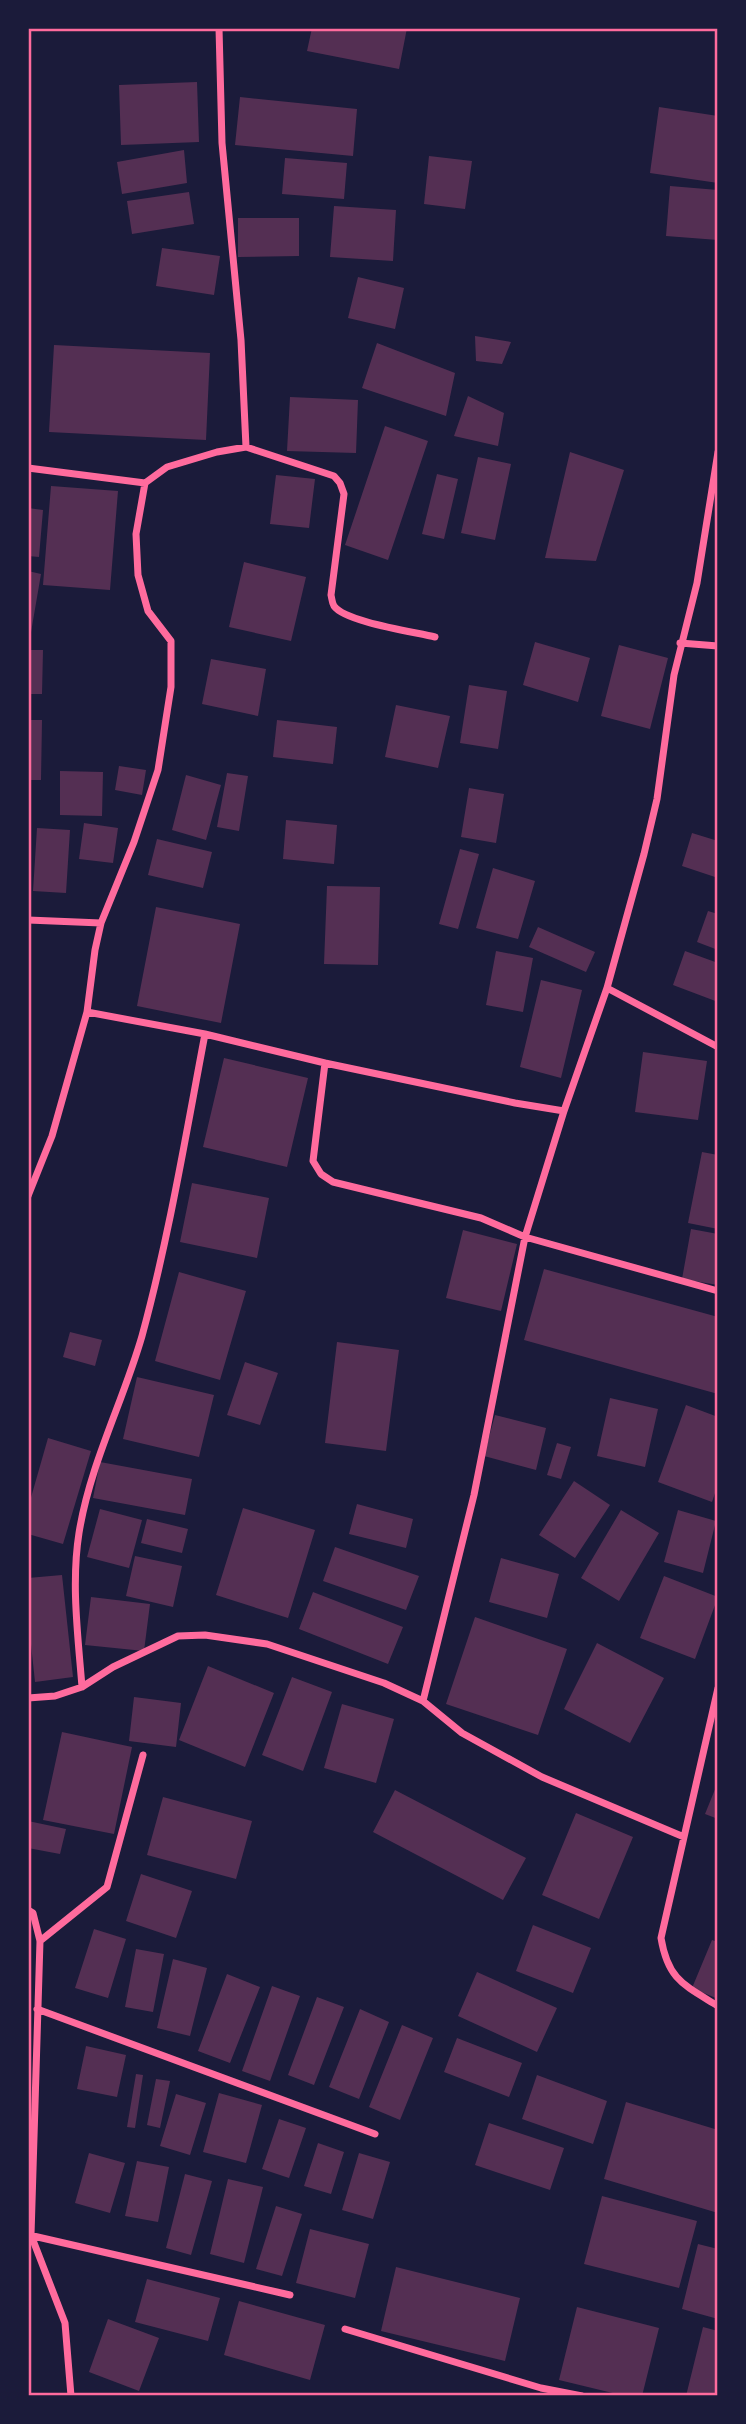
<svg xmlns="http://www.w3.org/2000/svg" width="746" height="2424" viewBox="0 0 746 2424" font-family="Jost,sans-serif">
	<style>
		.building { fill: #542f53 }
		.lines { fill: none; stroke-linecap: round; stroke-linejoin: round }
		.minor { stroke: #ff6b9d; stroke-width: 7 }
		.neatline { fill: none; stroke: #ff6b9d; stroke-width: 2.5 }
	</style>
	<rect width="100%" height="100%" fill="#1b1b3a"/>
	<!-- building -->
	<path class="building" d="M312,28H407L399,69L307,51Z
		M197,82L199,142L121,145L119,85Z
		M240,97L357,109L353,156L235,145Z
		M659,107L718,116V183L650,173Z
		M184,150L187,183L122,194L117,162Z
		M429,156L472,161L465,209L424,204Z
		M285,158L347,163L344,199L282,194Z
		M670,186L718,190V240L666,236Z
		M189,192L194,224L132,234L127,201Z
		M334,206L396,210L393,261L330,257Z
		M238,218H299V256L238,257Z
		M162,248L220,256L214,295L156,286Z
		M358,277L404,288L395,329L348,318Z
		M475,336L511,342L502,364L476,361Z
		M377,343L455,373L446,416L362,388Z
		M54,345L210,353L206,440L49,432Z
		M468,396L504,413L498,446L454,436Z
		M290,397L358,400L356,453L287,451Z
		M385,426L428,441L388,560L345,545Z
		M570,452L624,470L596,561L545,558Z
		M478,457L511,464L495,540L461,533Z
		M437,474L458,479L444,539L422,534Z
		M276,475L315,479L309,528L270,524Z
		M51,486L118,491L110,590L43,585Z
		M28,508L43,510L39,557L28,556Z
		M244,562L306,577L291,641L229,627Z
		M28,571L41,574L29,644H28Z
		M535,642L590,658L578,702L523,685Z
		M619,645L668,658L650,729L601,716Z
		M28,650H43L42,694H28Z
		M211,659L266,669L258,716L202,704Z
		M469,685L507,691L498,749L460,743Z
		M396,705L450,716L438,768L385,757Z
		M28,720H42L41,780H28Z
		M277,720L337,727L333,764L273,757Z
		M119,766L146,770L142,795L115,790Z
		M60,771L103,772L102,816L60,815Z
		M227,773L248,776L239,831L217,827Z
		M186,775L221,785L206,840L172,830Z
		M469,788L504,794L496,843L461,837Z
		M286,820L337,825L334,864L283,859Z
		M84,823L118,828L113,863L79,859Z
		M37,828L70,830L66,893L33,891Z
		M692,833L718,841V878L682,866Z
		M157,839L212,852L203,888L148,875Z
		M460,849L479,854L458,929L439,924Z
		M493,868L535,881L518,939L476,928Z
		M327,886L380,887L378,965L324,964Z
		M156,907L240,924L221,1023L137,1006Z
		M708,911L718,914V950L697,942Z
		M538,927L595,952L586,972L529,947Z
		M496,951L533,958L523,1012L486,1005Z
		M685,951L718,963V1002L673,985Z
		M541,980L582,990L561,1078L520,1067Z
		M643,1052L707,1061L698,1120L635,1112Z
		M224,1058L308,1078L287,1167L203,1147Z
		M702,1152L718,1155V1229L688,1223Z
		M192,1183L269,1198L257,1258L180,1242Z
		M691,1229L718,1234V1285L682,1279Z
		M463,1230L517,1244L501,1311L446,1298Z
		M544,1269L718,1317V1394L524,1340Z
		M179,1272L246,1291L220,1380L155,1361Z
		M70,1332L102,1340L95,1366L63,1357Z
		M337,1342L399,1350L386,1451L325,1443Z
		M245,1362L278,1373L260,1425L227,1415Z
		M137,1377L214,1395L199,1457L123,1439Z
		M610,1398L658,1409L645,1467L597,1456Z
		M686,1405L718,1417V1484L712,1502L658,1482Z
		M495,1415L546,1428L536,1470L484,1456Z
		M48,1438L91,1451L63,1544L28,1534V1508Z
		M557,1443L571,1447L561,1479L547,1475Z
		M100,1462L192,1479L185,1515L93,1498Z
		M574,1481L610,1505L575,1558L539,1535Z
		M357,1504L413,1519L406,1548L349,1534Z
		M243,1508L315,1530L288,1618L216,1595Z
		M100,1509L142,1520L129,1568L87,1557Z
		M621,1510L659,1533L619,1601L581,1578Z
		M678,1510L716,1521L703,1573L664,1562Z
		M147,1519L188,1529L182,1553L141,1543Z
		M335,1547L419,1576L406,1610L323,1581Z
		M135,1556L182,1566L173,1607L126,1596Z
		M501,1558L559,1574L547,1618L489,1602Z
		M62,1575L73,1677L35,1682L28,1616V1578Z
		M664,1576L718,1597L695,1659L640,1638Z
		M313,1592L403,1627L388,1664L299,1629Z
		M91,1597L150,1604L144,1651L85,1645Z
		M475,1617L567,1649L538,1735L446,1704Z
		M597,1643L664,1678L630,1743L564,1709Z
		M208,1666L274,1693L245,1767L179,1740Z
		M292,1677L332,1692L303,1771L262,1755Z
		M134,1697L181,1703L176,1747L129,1741Z
		M342,1704L394,1719L376,1783L324,1768Z
		M62,1732L132,1747L114,1834L43,1820Z
		M718,1782V1819L705,1814Z
		M395,1790L526,1858L503,1900L373,1832Z
		M163,1797L252,1821L236,1879L147,1855Z
		M576,1813L633,1837L599,1919L542,1895Z
		M28,1821L66,1829L60,1854L28,1848Z
		M141,1874L192,1891L176,1938L126,1921Z
		M533,1925L591,1948L573,1993L516,1971Z
		M94,1929L126,1939L108,1998L75,1988Z
		M712,1940L718,1942V1999L692,1988Z
		M136,1949L164,1954L153,2012L125,2007Z
		M173,1959L207,1968L190,2036L157,2028Z
		M477,1972L557,2008L537,2052L458,2016Z
		M227,1974L260,1987L230,2063L198,2051Z
		M272,1986L300,1996L270,2081L242,2071Z
		M317,1997L344,2007L314,2085L288,2075Z
		M360,2009L389,2022L359,2099L329,2087Z
		M402,2025L433,2038L400,2120L369,2107Z
		M457,2038L522,2063L509,2097L444,2072Z
		M86,2046L126,2055L117,2097L77,2089Z
		M136,2074L143,2075L135,2128L127,2127Z
		M537,2075L607,2101L593,2144L522,2119Z
		M156,2079L170,2081L160,2128L147,2125Z
		M219,2093L262,2105L246,2163L203,2152Z
		M176,2094L206,2103L190,2155L160,2146Z
		M626,2102L718,2130V2213L604,2179Z
		M279,2119L306,2128L289,2178L262,2169Z
		M489,2123L564,2148L550,2190L475,2165Z
		M318,2143L344,2152L331,2194L304,2186Z
		M89,2153L125,2163L110,2213L75,2203Z
		M359,2153L390,2162L373,2219L342,2210Z
		M137,2161L169,2167L158,2222L125,2216Z
		M185,2174L212,2181L191,2255L166,2248Z
		M228,2179L263,2187L244,2263L210,2254Z
		M602,2196L697,2221L679,2288L584,2264Z
		M276,2206L302,2214L282,2276L256,2269Z
		M310,2229L369,2244L355,2298L296,2283Z
		M698,2244L718,2249V2319L682,2309Z
		M396,2267L520,2298L505,2361L381,2331Z
		M147,2279L220,2298L208,2341L135,2322Z
		M239,2301L325,2325L310,2380L224,2355Z
		M577,2307L659,2328L642,2396H625L559,2380Z
		M108,2319L159,2338L139,2391L89,2372Z
		M703,2327L718,2331V2396H686Z"/>
	<g class="lines">
		<!-- minor -->
		<path class="minor" d="M219,28L222,143L241,340L246,447
			M28,468L145,483
			M435,637C415,632 345,622 334,606C332,603 332,599 331,595L344,494L340,483L334,476L246,447L217,452L167,467L145,483L136,534L138,575L148,611L171,641V687L158,770L134,842L101,923L95,950L87,1012L205,1034L325,1063L313,1161L321,1174L333,1182L481,1218L525,1237L718,1291
			M680,643L718,646
			M28,920L101,923
			M607,988L718,1047
			M325,1063L515,1103L564,1111
			M28,1196L52,1136L87,1012
			M82,1687C78,1636 71,1583 79,1533C90,1464 123,1402 142,1336C169,1237 186,1134 205,1034
			M718,1688L661,1938C668,1980 684,1985 718,2006
			M28,1698L55,1696L82,1687L113,1667L178,1636L205,1635L267,1644L384,1683L423,1701L462,1733L542,1777L684,1837
			M423,1701L474,1495L525,1237L564,1111L607,988L644,854L657,799L674,675L697,583L718,452
			M28,1910L33,1913L40,1941L31,2235L65,2323L71,2396
			M40,1941L107,1887L143,1755
			M37,2009L375,2134
			M29,2235L290,2295
			M345,2329L541,2388L582,2396"/>
	</g>
	<!-- border -->
	<rect width="746" height="2424" fill="none" stroke="#1b1b3a" stroke-width="60"/>
	<rect x="30" y="30" width="686" height="2364" class="neatline"/>
</svg>
